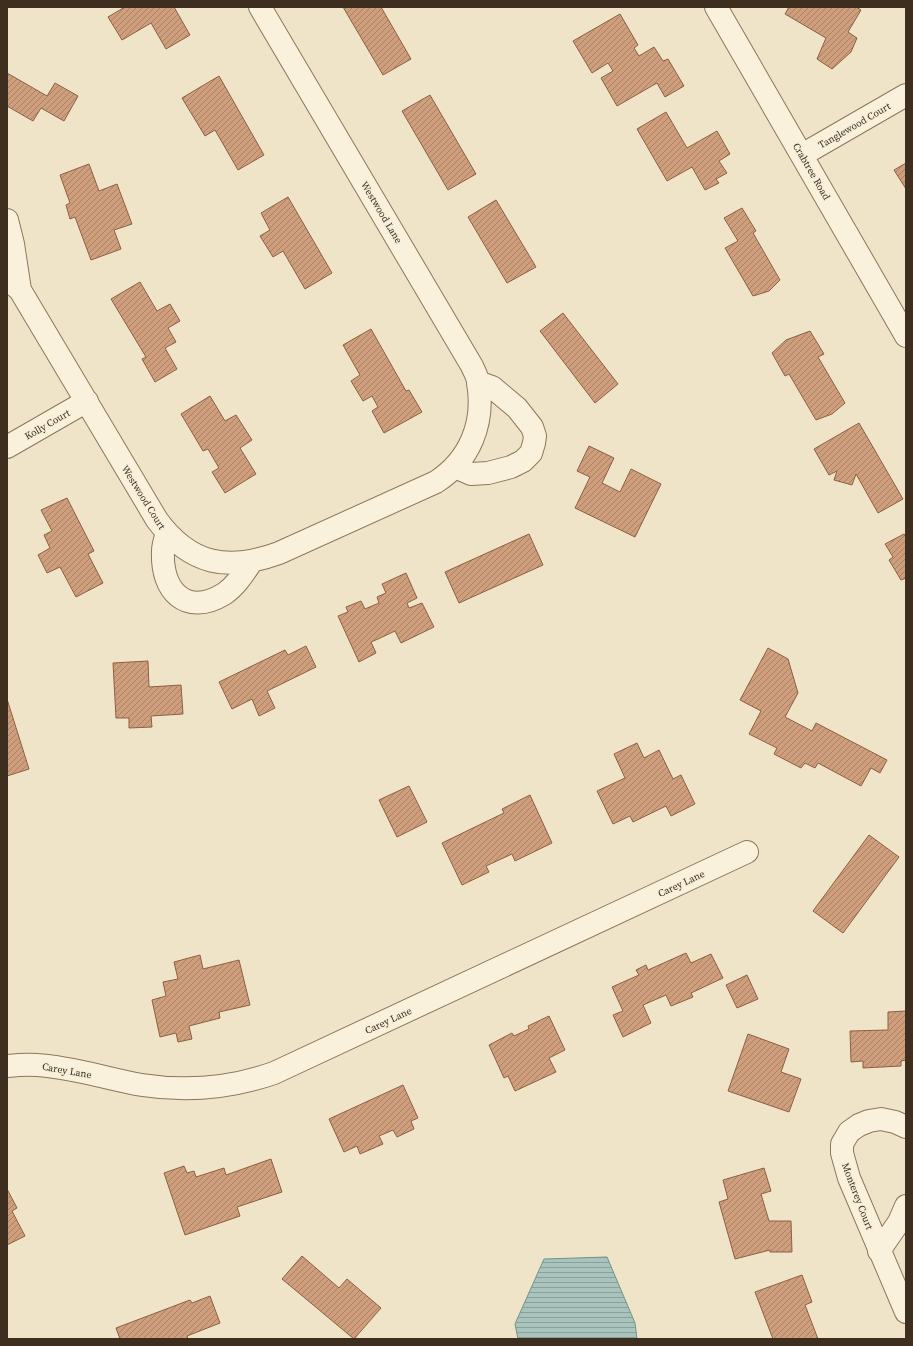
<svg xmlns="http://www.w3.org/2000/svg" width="913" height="1346" viewBox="0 0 913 1346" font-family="'Source Serif 4',serif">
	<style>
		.water { fill: url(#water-rules); stroke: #6f938a }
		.building { fill: url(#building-hatch); stroke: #8d5f41 }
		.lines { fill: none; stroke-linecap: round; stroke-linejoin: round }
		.minor-casing { stroke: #8d765c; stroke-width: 24 }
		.minor { stroke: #faf1dc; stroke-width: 22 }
		.labels { text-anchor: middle; stroke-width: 3; stroke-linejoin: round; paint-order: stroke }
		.street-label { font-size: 10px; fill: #3d2e20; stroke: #f7eed8 }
	</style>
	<defs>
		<pattern id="water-rules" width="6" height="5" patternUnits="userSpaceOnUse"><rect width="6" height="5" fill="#a9c4bc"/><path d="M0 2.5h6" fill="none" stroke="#8ba098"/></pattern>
		<pattern id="building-hatch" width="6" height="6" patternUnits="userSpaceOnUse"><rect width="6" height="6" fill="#cf9f7d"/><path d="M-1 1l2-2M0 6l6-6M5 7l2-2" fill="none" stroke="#a98266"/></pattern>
	</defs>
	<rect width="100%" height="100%" fill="#f0e4c8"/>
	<!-- water -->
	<path class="water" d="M607,1257L635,1323L637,1339H518L515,1324L544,1259Z"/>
	<!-- building -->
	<path class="building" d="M125,7H174L190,35L166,49L151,23L122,40L108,17Z
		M343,7H381L411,59L383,75Z
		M789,7H856L861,10L848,32L857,38L851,52L832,69L817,59L826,38L785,14Z
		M620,14L638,45L634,48L639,56L654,47L663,61L668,59L684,86L665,97L657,83L617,106L601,78L613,71L608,63L592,73L573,41Z
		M7,73L47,96L55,83L78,96L64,121L41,108L33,121L7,106Z
		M219,76L264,155L238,170L215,130L205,136L182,98Z
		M430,95L476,174L448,190L402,111Z
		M666,112L687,148L717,131L730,154L719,161L727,173L716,179L719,183L705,190L692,167L667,181L637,129Z
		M906,163V189L894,170Z
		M89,164L99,191L117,184L132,224L114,230L121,249L91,260L75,217L70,219L66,205L70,203L60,175Z
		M288,197L332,273L305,289L283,251L273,257L260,236L270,230L261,213Z
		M496,200L536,267L507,283L468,217Z
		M742,208L756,231L753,233L780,280L769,291L753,296L725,248L738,241L724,218Z
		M140,282L157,311L170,304L180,321L168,328L176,342L165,348L177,369L155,382L142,359L146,357L111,299Z
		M563,313L618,384L595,403L540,331Z
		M371,329L406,391L409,390L422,412L384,433L372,411L378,407L372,396L363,401L351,381L360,375L343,345Z
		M810,331L824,354L818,357L845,403L832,414L816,420L789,374L785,376L772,353L786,340Z
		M210,396L225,421L236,415L252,440L240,448L256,474L225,493L212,472L219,468L208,449L203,451L181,414Z
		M859,423L903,499L878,513L856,474L852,485L834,480L837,471L829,475L814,449Z
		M589,446L614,458L602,483L620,492L631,469L661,484L635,537L575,508L590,477L577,471Z
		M67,498L94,551L88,554L103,583L76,597L60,567L47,573L38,555L50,548L44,535L52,531L41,510Z
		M529,534L543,565L459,603L445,572Z
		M904,534L906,537V578L901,580L889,560L893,557L885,544Z
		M406,573L417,598L407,603L409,608L422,603L434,627L401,643L395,631L378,639L371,642L376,653L359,662L338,616L348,612L346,607L361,601L365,609L379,603L377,597L386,593L382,584Z
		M306,646L316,667L267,691L275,708L259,716L252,699L232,709L219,682L285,650L288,655Z
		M768,648L788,659L798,693L785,717L812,731L816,723L887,760L880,773L871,768L861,786L818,763L815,768L805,763L801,768L774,754L777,748L749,734L761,711L740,700Z
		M148,661L149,687L181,685L183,714L151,716L152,727L129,728V718H116L113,663Z
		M7,699L29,769L7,776Z
		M637,743L644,758L659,750L673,779L681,775L695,804L671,816L666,806L633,822L630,816L613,824L597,791L625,778L614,754Z
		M409,786L427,822L397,837L379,800Z
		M530,795L552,843L515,861L512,854L486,866L489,872L462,885L442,843L504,813L502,809Z
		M869,835L899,857L843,933L813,911Z
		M686,953L691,963L711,954L723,978L691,993L693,997L671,1006L666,995L643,1005L651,1023L623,1037L613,1015L623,1011L612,987L639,975L636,970L646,965L648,970Z
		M200,955L203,969L239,960L250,1005L219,1012L220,1018L189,1026L192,1039L178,1042L176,1033L160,1037L152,1000L166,996L163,982L178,979L174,962Z
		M747,975L758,999L737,1008L726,985Z
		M906,1011V1060L901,1061V1066L863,1068V1061L851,1062L850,1031L888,1030V1012Z
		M549,1016L565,1050L549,1058L556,1072L515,1091L508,1076L504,1078L489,1045L512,1033L514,1036L529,1029L528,1026Z
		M748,1034L789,1049L781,1072L801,1079L789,1112L728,1091Z
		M403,1085L418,1118L411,1121L414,1129L397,1137L393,1130L379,1136L383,1144L360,1154L357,1146L344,1152L329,1119Z
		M271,1159L282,1192L237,1207L240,1216L185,1235L164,1173L184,1166L187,1173L194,1171L196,1177L224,1168L226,1175Z
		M764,1168L771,1191L761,1194L769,1221H791L792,1252H770V1250L735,1259L719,1202L728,1199L723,1180Z
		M7,1189L17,1208L12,1211L25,1236L7,1245Z
		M302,1256L339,1288L347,1279L381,1308L354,1339L282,1279Z
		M802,1275L812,1302L805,1305L818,1339H773L755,1292Z
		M210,1296L220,1323L187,1336L188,1339H120L116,1328L190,1300L192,1303Z"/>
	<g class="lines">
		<defs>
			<path id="minor" d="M716,7L906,336
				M802,155L906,95
				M7,220L13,244L20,290
				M7,279L20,290L157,520C190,565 228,572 279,553L436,482C470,460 485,423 478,383C478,377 474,371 472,366L260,7
				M7,447L87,401
				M455,467L471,474L488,473L511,467L523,461L531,453L534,443L535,436L532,427L517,408L492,387L478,382
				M167,533C165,539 163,546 163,551C161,591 186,617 224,594C236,586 244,573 252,561
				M7,1066C17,1065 27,1064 37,1065C73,1067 107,1079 142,1085C187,1092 231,1088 274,1073L747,852
				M906,1127L895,1122L881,1119L869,1121L859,1125L849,1132L842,1144V1153L849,1178L906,1312
				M879,1251L899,1222L906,1206"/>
		</defs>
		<!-- minor casing -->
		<use href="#minor" class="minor-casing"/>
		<!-- minor -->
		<use href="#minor" class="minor"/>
	</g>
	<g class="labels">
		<!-- street labels -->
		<g class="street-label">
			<text transform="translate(854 125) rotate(-30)" y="4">Tanglewood Court</text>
			<text transform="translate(812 171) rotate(60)" y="4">Crabtree Road</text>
			<text transform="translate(382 212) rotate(59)" y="4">Westwood Lane</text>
			<text transform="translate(47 424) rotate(-30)" y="4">Kolly Court</text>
			<text transform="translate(144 497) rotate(58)" y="4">Westwood Court</text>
			<text transform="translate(681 883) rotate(-25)" y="4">Carey Lane</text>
			<text transform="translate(388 1020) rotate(-25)" y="4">Carey Lane</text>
			<text transform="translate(67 1070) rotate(10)" y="4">Carey Lane</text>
			<text transform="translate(858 1196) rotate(69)" y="4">Monterey Court</text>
		</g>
	</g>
	<!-- border -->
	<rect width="913" height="1346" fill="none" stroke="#3d2e20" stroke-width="16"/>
</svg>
